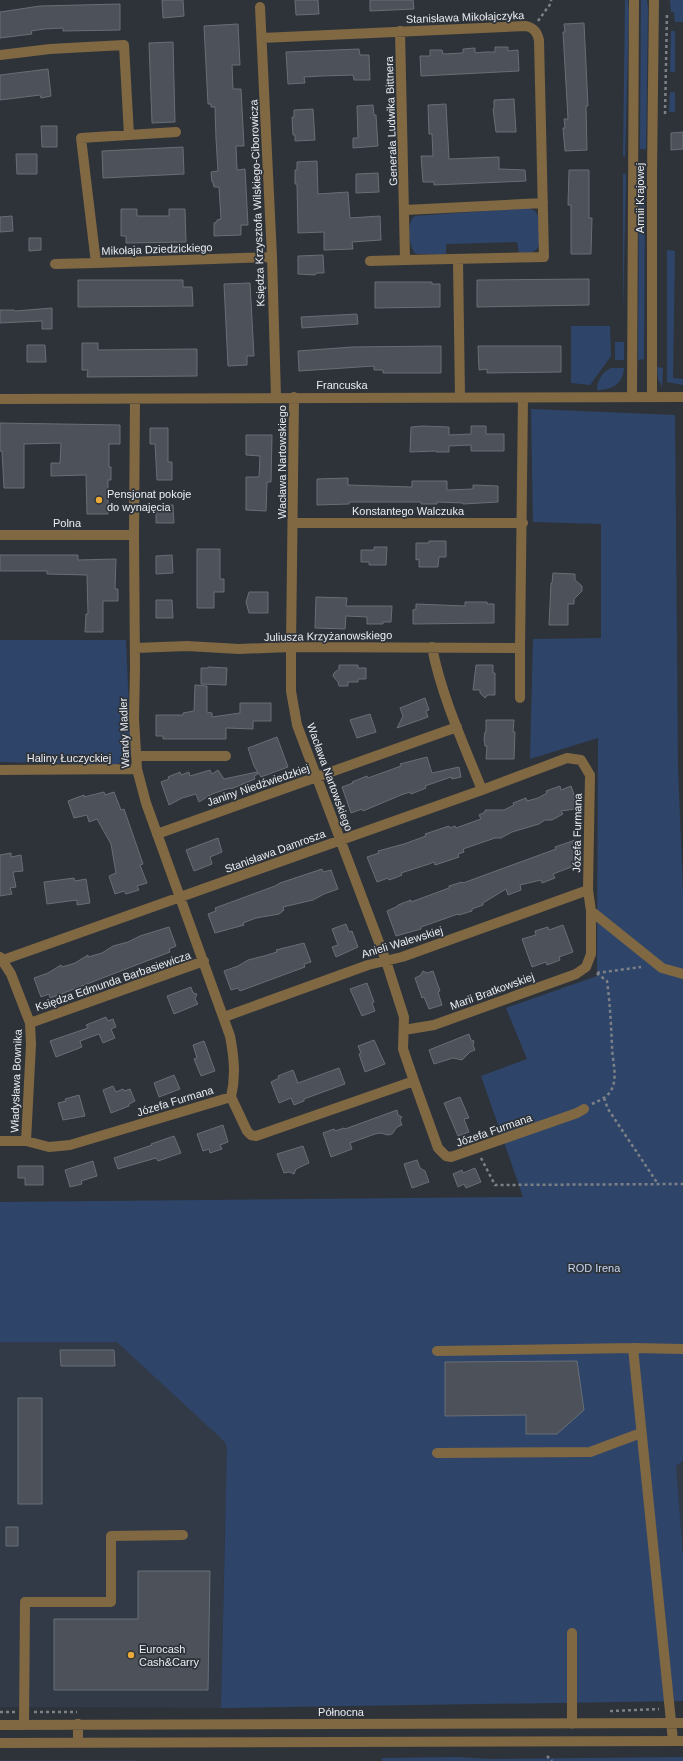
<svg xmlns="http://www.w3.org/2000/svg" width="683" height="1761" viewBox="0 0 683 1761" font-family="Helvetica,sans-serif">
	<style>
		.built { fill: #323a47 }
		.green { fill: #2e4569 }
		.building { fill: #4d525a; stroke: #686e76 }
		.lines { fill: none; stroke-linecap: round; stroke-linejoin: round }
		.path { stroke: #7d8187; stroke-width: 2.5; stroke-dasharray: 3 3; stroke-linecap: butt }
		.minor { stroke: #806843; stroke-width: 10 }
		.poi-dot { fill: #eaaa39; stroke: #2e333a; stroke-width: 1.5 }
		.labels { text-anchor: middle; stroke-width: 3.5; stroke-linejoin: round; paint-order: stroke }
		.street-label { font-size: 11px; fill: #eaedf2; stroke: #2e333a }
		.poi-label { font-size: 11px; fill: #eaedf2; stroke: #2e333a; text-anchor: start }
		.park-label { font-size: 11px; fill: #c6d7f2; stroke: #2e333a }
	</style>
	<rect width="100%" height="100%" fill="#2e333a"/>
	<!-- built -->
	<path class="built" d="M593,1339L225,1520L221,1708L0,1707V1342Z
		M683,1461V1555L676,1466Z
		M0,1760H136V1761H0Z"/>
	<!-- green -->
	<path class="green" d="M625,0H628L629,13L625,157L623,156Z
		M641,0H647L648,8L646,149H640Z
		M670,0H683V22H675L674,12H671Z
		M671,31H675V72H670Z
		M670,92H675V112H669Z
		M624,173L626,175L623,312V174Z
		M639,182H645L644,359L638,360Z
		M529,208L535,211L539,217V245C536,254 527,253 519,253L517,242L446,244V254H416C408,247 406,222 415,216Z
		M667,250L675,251L673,378L683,379V385L667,382Z
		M571,326H610L611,356L590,385L571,383Z
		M615,342H624V360H615Z
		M657,367L663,368L662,387L658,379Z
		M611,368H624C623,384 612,390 597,390C597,381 602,372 611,368Z
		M531,409L675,415L678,768L683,893V1461L676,1466L683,1555V1701L221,1708L227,1448L225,1442L117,1342H0V1202L523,1197L481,1076L527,1059L506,1008L597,976L598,738L530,759L533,639L601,638V524L533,522Z
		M0,640H126L131,756L116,765L0,762Z
		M458,1757L490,1759L683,1757V1761H383L381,1758Z"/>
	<!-- building -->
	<path class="building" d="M162,0H183L184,16L163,18Z
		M295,0H318L319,14L296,15Z
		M370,0H413L414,9L370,11Z
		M120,4V30L63,31V28L44,29L31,31L32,34L0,38V12L40,6Z
		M584,23L588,106H586L587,150L565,151L563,128H565L564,119H568L563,32H565L564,24Z
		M238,24L240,65H232L233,89H241L244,146H236L237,170L245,169L248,225H241V235L214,236V223L217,222V220L221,219L219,187H214L213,182H212L211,172L218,171L216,139L215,107H211V104H208L204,26Z
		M173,42L175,122L152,123L149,43Z
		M495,47H508V51L518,50L519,71L421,76L420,56H430V50H442L443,54L463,53V49L475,48V53L485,52H495Z
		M359,49L360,55H369L370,80H354L353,75L321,76L304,77L305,83L288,84L286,52Z
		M48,69L51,96L41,98L40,95L0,100V75Z
		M514,99L516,132H496L493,109H494V100Z
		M446,104L449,159L499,157V169L525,170L526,181L434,185V182H423L421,156H433L432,134H429L428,105Z
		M373,105L374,115H376L378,146L353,148V138H358L357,106Z
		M313,109L315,140L295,141V135H293L292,117H294V110Z
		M41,126H57V147H42Z
		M683,132V149L671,150V133Z
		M183,147L184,174L103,178L102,151Z
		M16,154H37V174H17Z
		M317,161L318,194L348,192L350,218L380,216L381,240L352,242L353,249L324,250V232L298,233L297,184H295V170H297V162Z
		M569,170H589V218H592L591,254H571V205H568Z
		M378,173L379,192L356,193V174Z
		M121,209H137V216H169V209H185L186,242L126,243V236H121Z
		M12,216L13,231L0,232V217Z
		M29,238H41V250L29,251Z
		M323,255L324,273H317L315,275L298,274V256Z
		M589,279V305L477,307V280Z
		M78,280H183V287H192L193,306L78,307Z
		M375,282H432V284H440V307L375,308Z
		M250,283L254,356H247V365L228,366L224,284Z
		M52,308V329H42V321L0,323V310H14L15,311Z
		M357,314L358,324L302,328L301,317Z
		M82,343H98V350L197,349V376L87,377L88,370H82Z
		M27,345H45L46,362H27Z
		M441,346V373H383V370H374V366L299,371L298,351L352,347Z
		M478,346H561V372L487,373V369L479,370Z
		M0,423L120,425V444H109V467H111V480H108V514H87L86,475L51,476V463H60L61,443L24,444V488H4L2,451H0Z
		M423,426L449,427V435L471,434V426H486V434H504V451H471V445L449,446V452H436V451L410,452L411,427Z
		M150,428H168V462H172V480H157L155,444H150Z
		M246,435H272L271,482H267L266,511L246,510V477H259L260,456L246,455Z
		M348,478V485L412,487V481H447V490L473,489V485L498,486V502L463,504V503L437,502V504H421V502H349V504L317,505V479Z
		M156,505H173L174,523H156Z
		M429,541H446V557H439L438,567H419V559L416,560V543H429Z
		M374,547H387L386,565H369V562H361V550H374Z
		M197,549H220V579H224V592H214V608H197Z
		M0,555H78V560L116,559L115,589H118V601H103V632H85L86,614H88L87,575L47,574V571H0Z
		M172,555L173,573L156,574V556Z
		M553,573L575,574V580L582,586V591L574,599V604H568V625H549L551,583H552Z
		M249,592H268V613H249L246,602Z
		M316,597L347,598L346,606H392L391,622H383V624H367V617L346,616L345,629L315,628Z
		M156,600H172L173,618H156Z
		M465,602H487V604H494V623L413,624V610L416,609V604L465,606Z
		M339,665H358V668H366V679H358V682H348V686H339L338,682L333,676L334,673L339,669Z
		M476,665H493V673H495V695H488L485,698L480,693V690H473Z
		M208,667L227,668L226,685L201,684V668H208Z
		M195,685L207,686V712L212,713V717L240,713V703H271V721H253V729L226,728V739H163V736H156V715H183V713L194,711Z
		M425,698L429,710L426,711L428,717L397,728L403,716L400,708Z
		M370,714L376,732L357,738L350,720Z
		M486,720H514L513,732H515L514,759H486L487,746H485L484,739L485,732H486Z
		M277,737L288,767L261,777L254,766L248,748Z
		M427,757L432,773L459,767L461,777L452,779L451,777L425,786L426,788L411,794L410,792L401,795L363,811L362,809L351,813L342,787L353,783L352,782L367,776L368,778L401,766L400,764Z
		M210,770L212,774L218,770L224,779L257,772L258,774L254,776L255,779L231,789L230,788L212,794L199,802L196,794L182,798L169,805L161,782L169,779L168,777L180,772L181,775L189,772L190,776Z
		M560,786L561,790L571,786L575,797V809L561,811L563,814L552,820H545L539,824L512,832L501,838H495L463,849L464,852L458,854L459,857L435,865L434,862L429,864L401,873L402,875L395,878L389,880L388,878L377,882L367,857L379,853L378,851L404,844L426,836L425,834L449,826L450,828L455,826L456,828L481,819L479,815L485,812V810H504L514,805L513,803L526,798L527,801L538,798L547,793L546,791Z
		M104,792L105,795L114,792L121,810L124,809L143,864L140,865L147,883L137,886L139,890L126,894L124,891L115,894L109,876L116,873L111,844L97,819L89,822L87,815L74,818L68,801L84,795V797Z
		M218,838L222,852L210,857L212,864L194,871L186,850Z
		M575,840L574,866L553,874L555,878L542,883L541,880L520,885L521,890L508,895L506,889L483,903V905L472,909V911L459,915L458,914L421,927V929L396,936L387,911L398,906V905L411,900V902L449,888V886L462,882L463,883L556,849L555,847Z
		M11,853V857L21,855L23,871L13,872L16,887L10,888L12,894L0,896V855Z
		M322,869L323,872L331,870L338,889L324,894L313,900L283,907L284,910L279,914L256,918L243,923L244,925L215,933L208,914L216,911L215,908L275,886L280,883Z
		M74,878L75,881L86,879L90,903L77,905V900L47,904L44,882Z
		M346,924L349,932L352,931L358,947L336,957L332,947L338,945L332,929Z
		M563,925L573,952L559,957L560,960L555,962L547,965L546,962L532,967L522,939L536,935L535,931L548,927L549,930Z
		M169,927L176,946L169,949L170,952L56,996L50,998L49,994L41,997L34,978L48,973L61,965L62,967L75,963L88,955V957L102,953L113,946L128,942L140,936Z
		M304,943L311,962L304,964L305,967L240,991L238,988L231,990L224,971L238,966L248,960L264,956L277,952L276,950Z
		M423,971L427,973L433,971L440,991L438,992L442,1005L429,1009L424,997L422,998L415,978L421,975Z
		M367,983L374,1002L372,1003L375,1011L362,1016L350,989Z
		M191,987L193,993L197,994L195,999L198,1004L174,1014L167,996Z
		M106,1017L108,1021L113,1019L116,1027L111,1029L115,1038L103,1043L99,1034L80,1041L82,1047L56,1057L50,1041L88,1028L86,1025Z
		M469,1034L471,1040L474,1041L473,1045L475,1050L470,1052L462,1060L453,1058L434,1064L429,1050Z
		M374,1040L385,1064L365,1072L359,1054L361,1053L358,1046Z
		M204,1041L215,1071L201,1076L194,1059L197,1058L193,1045Z
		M339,1068L345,1084L304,1099V1101L294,1105L291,1098L279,1103L271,1082L279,1078L278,1076L293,1070L298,1083Z
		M174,1075L180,1089L159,1097L154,1083Z
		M113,1086L116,1092L123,1089L124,1091L130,1089L135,1101L129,1104V1106L111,1113L103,1090Z
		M79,1095L85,1116L63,1120L58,1103L66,1101L65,1099Z
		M460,1097L469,1118L464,1119L469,1132L458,1136L444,1103Z
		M397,1110L398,1115L402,1117L400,1120L402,1125L397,1127L392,1134L388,1135L381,1133L375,1134L350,1143L352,1149L331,1157L323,1133L334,1129L335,1131L344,1128L345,1129Z
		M223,1125L228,1142L220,1145L222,1149L210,1153L209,1149L203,1151L197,1134Z
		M174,1136L181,1153L158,1161L156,1158L118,1169L114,1158L152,1145L151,1144Z
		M303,1146L309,1163L296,1169L294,1174L289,1172L284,1173L277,1154Z
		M417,1160L420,1168L425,1171L429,1182L412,1188L404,1164Z
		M93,1161L97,1176L81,1181L82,1184L70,1187L65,1170Z
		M18,1166H43V1185H25V1178H18Z
		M475,1168L481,1182L466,1188L464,1184L458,1187L453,1174L462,1170L463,1173Z
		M60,1350H114L115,1366H61Z
		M577,1361L584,1410L557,1434H526V1415L445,1416V1362Z
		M18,1398H42V1504H18Z
		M6,1527H18V1546H6Z
		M138,1571H210L208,1690H54V1619H138Z"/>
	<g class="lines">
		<!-- path -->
		<path class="path" d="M538,21L551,3V0
			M665,114L667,13
			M597,973L641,967
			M604,1098L608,1109L658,1184
			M592,1104C598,1101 606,1098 610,1092C619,1079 612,1061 612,1046C611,1024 610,1003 607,981L595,972
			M481,1158L495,1185L683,1184
			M610,1711L659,1709
			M0,1712H15
			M34,1712H77
			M547,1756L552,1761"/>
		<!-- minor -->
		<path class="minor" d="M260,7L272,257L276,397
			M262,38L526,26C534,28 537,32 539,40L544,257L405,260L400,31
			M0,55L50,49L124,45L129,135
			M176,132L81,138L96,263L272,257
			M405,210L543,203
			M458,260L460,397
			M370,261L405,260
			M55,264L96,263
			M294,397L291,647V691L297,725L386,961L404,1017L403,1049L414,1081
			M632,397L634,0
			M652,397V174L654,0
			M0,399L683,397
			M135,399L134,535L135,669L134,719L137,769L146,803L230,1036C234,1057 236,1076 231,1097
			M293,523H523
			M0,535H134
			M432,647C441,695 464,745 482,790
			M135,648L187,646L239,649L291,647L520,648L523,398
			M520,698V648
			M136,756H226
			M0,770L137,769
			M157,834L457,727
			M591,911L662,968L683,974
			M0,957L11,974L30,1023L31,1044L26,1141
			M0,961L482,790L567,758L581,760L590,775L588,890L591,911V954L586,967L576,974L434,1025L404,1030
			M224,1017L368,965L402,957L588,890
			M30,1023L204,961
			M0,1141H26L49,1147L70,1145L231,1097L247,1131L251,1135L256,1136L414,1081L438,1148L446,1156L451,1157L577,1113L584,1109
			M633,1348L673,1741
			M437,1351L633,1348L683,1349
			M437,1453L590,1452L641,1433
			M572,1633V1724
			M78,1724V1743
			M0,1725L683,1723
			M24,1725L25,1602H111V1536L183,1535
			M0,1743L683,1741"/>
	</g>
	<!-- markers -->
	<g class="poi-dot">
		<circle cx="99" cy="500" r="4"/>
		<circle cx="131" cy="1655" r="4"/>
	</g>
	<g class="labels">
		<!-- street labels -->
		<g class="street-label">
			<text transform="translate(465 17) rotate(-2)" y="4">Stanisława Mikołajczyka</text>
			<text transform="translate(391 121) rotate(-92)" y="4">Generała Ludwika Bittnera</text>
			<text transform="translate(640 198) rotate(-90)" y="4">Armii Krajowej</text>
			<text transform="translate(257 203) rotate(-92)" y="4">Księdza Krzysztofa Wilskiego-Ciborowicza</text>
			<text transform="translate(157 249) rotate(-2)" y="4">Mikołaja Dziedzickiego</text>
			<text x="342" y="389">Francuska</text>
			<text transform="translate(282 462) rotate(-90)" y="4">Wacława Nartowskiego</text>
			<text x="408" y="515">Konstantego Walczuka</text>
			<text x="67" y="527">Polna</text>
			<text transform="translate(328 636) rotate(-1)" y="4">Juliusza Krzyżanowskiego</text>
			<text transform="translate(124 733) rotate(-92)" y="4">Wandy Madler</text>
			<text x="69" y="762">Haliny Łuczyckiej</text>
			<text transform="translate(330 777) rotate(70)" y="4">Wacława Nartowskiego</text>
			<text transform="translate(258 785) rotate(-19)" y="4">Janiny Niedźwiedzkiej</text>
			<text transform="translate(577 833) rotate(-89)" y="4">Józefa Furmana</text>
			<text transform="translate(275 851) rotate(-20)" y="4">Stanisława Damrosza</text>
			<text transform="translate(402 942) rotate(-17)" y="4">Anieli Walewskiej</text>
			<text transform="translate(113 981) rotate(-19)" y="4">Księdza Edmunda Barbasiewicza</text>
			<text transform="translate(492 991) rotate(-20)" y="4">Marii Bratkowskiej</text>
			<text transform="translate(16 1081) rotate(-88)" y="4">Władysława Bownika</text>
			<text transform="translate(175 1101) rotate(-17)" y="4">Józefa Furmana</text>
			<text transform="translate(494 1130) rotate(-19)" y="4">Józefa Furmana</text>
			<text x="341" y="1716">Północna</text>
		</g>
		<!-- poi labels -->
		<g class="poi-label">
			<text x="107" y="498">Pensjonat pokoje<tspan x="107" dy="13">do wynajęcia</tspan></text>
			<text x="139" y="1653">Eurocash<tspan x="139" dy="13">Cash&amp;Carry</tspan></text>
		</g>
		<!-- park labels -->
		<g class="park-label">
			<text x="594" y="1272">ROD Irena</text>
		</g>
	</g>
</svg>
